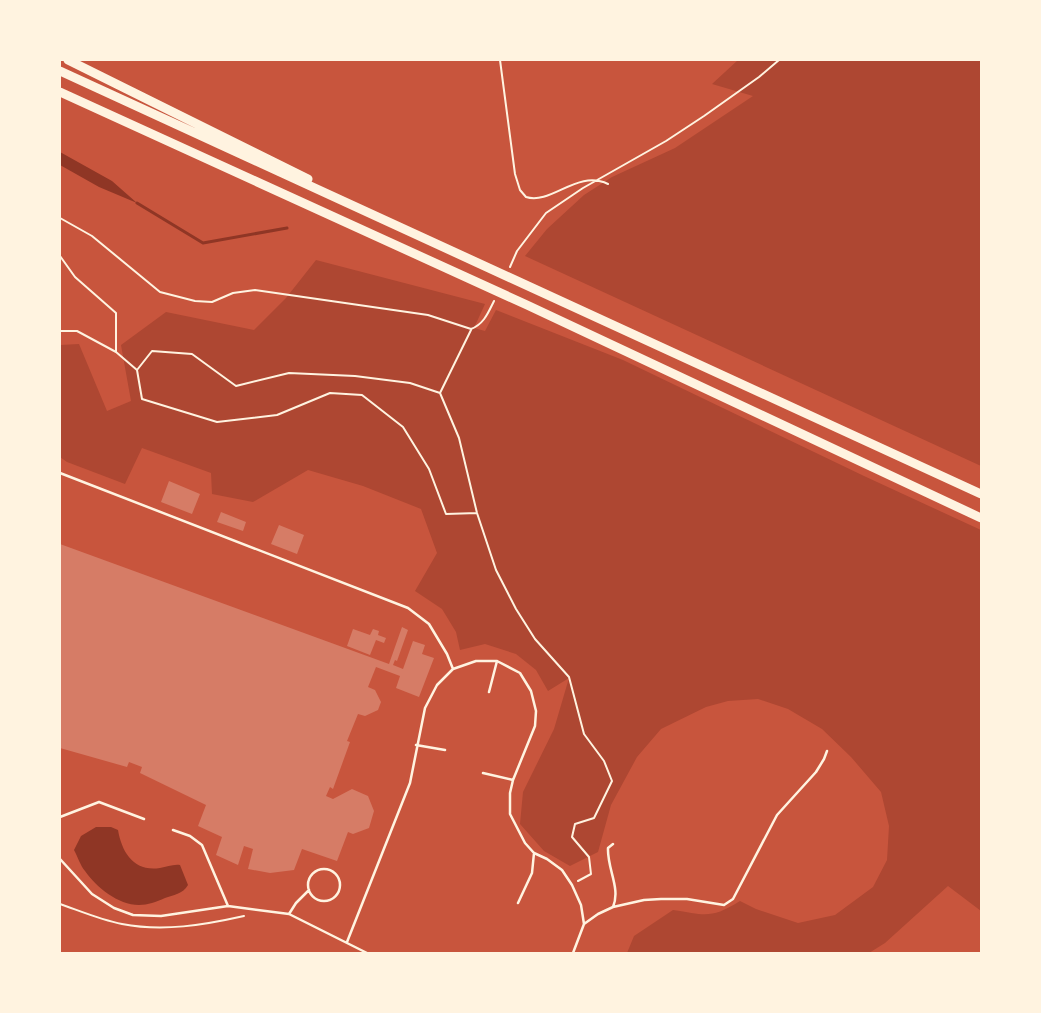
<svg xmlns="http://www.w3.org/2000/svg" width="1041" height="1013" viewBox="0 0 1041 1013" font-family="'Work Sans',sans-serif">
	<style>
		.green { fill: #ae4732 }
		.water { fill: #8f3625 }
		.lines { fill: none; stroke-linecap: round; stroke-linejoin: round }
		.stream { stroke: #8f3625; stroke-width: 3 }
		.building { fill: #d67c66 }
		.path { stroke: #fff3e0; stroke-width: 2 }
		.service { stroke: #fff3e0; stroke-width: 2.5 }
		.motorway { stroke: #fff3e0; stroke-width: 9 }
	</style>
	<rect width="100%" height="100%" fill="#c8553d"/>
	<!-- green -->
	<path class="green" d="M738,60H981V466L525,256L547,229L584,195L612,177L675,148L753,96L712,84Z
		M316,260L485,304L474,328L485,331L496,310L623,360L864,476L981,530V911L948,886L885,943L869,953H627L634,936L673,910C706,915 711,919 740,901L756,909L798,923L835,915L873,887L887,860L889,826L881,792L851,757L822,729L788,709L758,699L728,701L706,707L661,729L637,757L611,805L598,852L570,866L544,851L520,824L523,792L554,729L569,678L548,691L536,670L516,654L485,644L460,650L456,632L442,609L415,591L437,553L421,509L363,486L308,470L253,502L212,494L211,473L142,448L125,484L67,462L60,457V345L79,344L107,411L131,401L121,345L166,312L254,330L286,298Z"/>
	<!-- water -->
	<path class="water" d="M60,152L112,181L137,203L99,187L60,165Z
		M96,827H111L118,830C122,853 134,872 160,868C167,867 173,864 180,865L188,885C183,894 173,895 165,898C156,902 148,905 139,905C118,905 96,887 85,871C80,865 78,857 74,850L81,836Z"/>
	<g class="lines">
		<!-- stream -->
		<path class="stream" d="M137,203L203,243L287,228"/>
	</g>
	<!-- building -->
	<path class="building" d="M169,481L200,494L192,514L161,502Z
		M221,512L246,522L243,531L217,522Z
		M279,525L304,535L297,554L271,544Z
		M60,544L389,664L402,627L408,630L397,661L395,660L393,665L403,669L413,641L425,645L422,654L434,658L419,697L396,688L400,676L376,667L368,687L375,690L381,702L378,710L365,716L358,714L347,741L350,742L333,789L330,787L326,796L333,799L352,789L368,796L374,811L369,828L353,834L348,832L337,861L302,849L294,870L270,873L248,869L253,849L244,846L238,865L216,855L222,837L198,826L206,805L140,773L142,767L129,762L127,767L60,748Z
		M353,629L370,635L373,629L379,631L378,635L386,638L384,643L376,640L370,655L347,646Z"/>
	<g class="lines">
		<!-- path -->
		<path class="path" d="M500,60L515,174L520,190L526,197C552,205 577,169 608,184
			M60,218L92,236L160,292L195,301L212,302L233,293L255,290L428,315L471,329C484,324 488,313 494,301
			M60,256L75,277L116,313V352L137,370
			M510,267L517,251L546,213L583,188L666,141L704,116L759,77L779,60
			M60,331H77L116,352
			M440,393L471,330
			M477,513L446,514L429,469L403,427L362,395L330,393L277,415L217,422L142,399L137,370L152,351L192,354L236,386L289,373L355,376L410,383L440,393L459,438L477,513L496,570L516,609L535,639L569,677L584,734L604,761L612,781L594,818L575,824L572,837L589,857L591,874L578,881
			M60,904C80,911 101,920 122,924C163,932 204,925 244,916"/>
		<!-- service -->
		<path class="service" d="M60,473L408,608L429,624L447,654L453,669
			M489,692L497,661
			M416,745L445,750
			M483,773L513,780
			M60,817L99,802L144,819
			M173,830L190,836L202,845L228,906
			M60,859L92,894L114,908L133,915L161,916L228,906L289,914L367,953
			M308 885a16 16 0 1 1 32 0a16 16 0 1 1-32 0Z
			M518,903L532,873L534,853
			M613,907L644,900L661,899H687L724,905L733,899L777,815L816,772L824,759L827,751
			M289,914L296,903L309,890
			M584,924L598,914L613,907C621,888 607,869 608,848L613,844
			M347,942L410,783L425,708L437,685L453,669L476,661H497L520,673L531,691L536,711L535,726L513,780L510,793V814L525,843L534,853L547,859L562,870L572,885L581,905L584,924L573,953"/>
		<!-- motorway -->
		<path class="motorway" d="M68,60L308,179
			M60,71L981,494
			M60,92L527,305L981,518"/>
	</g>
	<!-- border -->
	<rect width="1041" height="1013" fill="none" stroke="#fff3e0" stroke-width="122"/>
</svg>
